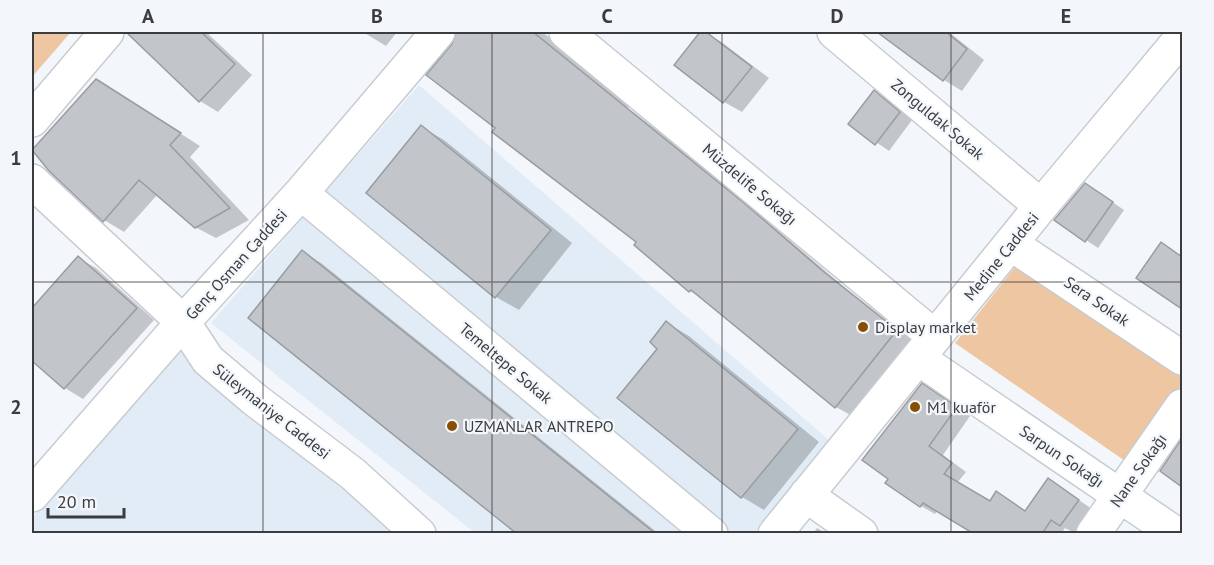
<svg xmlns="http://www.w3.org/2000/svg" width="1214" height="565" viewBox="0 0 1214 565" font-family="'PT Sans',sans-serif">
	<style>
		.built { fill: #e2ecf6 }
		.green { fill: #eec6a2 }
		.shadow { fill: #0003 }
		.building { fill: #c2c5c9; stroke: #999da1; stroke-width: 1.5 }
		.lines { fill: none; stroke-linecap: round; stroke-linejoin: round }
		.minor-casing { stroke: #c8ccd0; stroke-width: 36 }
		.minor { stroke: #fff; stroke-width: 33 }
		.grid { fill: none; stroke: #3b3c3e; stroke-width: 1.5; stroke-opacity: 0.55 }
		.poi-dot { fill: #884e04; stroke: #f3f7fc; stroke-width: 2 }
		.labels { text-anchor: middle; stroke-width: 4.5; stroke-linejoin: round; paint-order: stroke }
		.street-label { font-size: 16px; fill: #3b3c3e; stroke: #f3f7fc }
		.poi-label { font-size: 16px; fill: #3b3c3e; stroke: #f3f7fc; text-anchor: start }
		.neatline { fill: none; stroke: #3b3c3e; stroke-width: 2 }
		.grid-label { font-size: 20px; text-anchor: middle; font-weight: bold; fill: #3b3c3e }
	</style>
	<rect width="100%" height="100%" fill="#f3f7fc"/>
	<!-- built -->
	<path class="built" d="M419,85L830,441L754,533H475L211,323Z
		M179,347L412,534H32V518Z"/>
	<!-- green -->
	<path class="green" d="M32,32H71L32,77Z
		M1026,253L1182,356V385L1138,470L955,343Z"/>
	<!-- shadow -->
	<path class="shadow" d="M137,32H206L252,75L218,112L200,101L133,36Z
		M363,32H397L386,46Z
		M458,32H542L561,46L559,49L629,106L628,108L686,152L842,285L914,342L854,417L836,407L707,301L690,291L636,245L638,242L497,128L454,45Z
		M701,32L720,41L769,78L742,112L724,102L676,65Z
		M879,32H949L984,60L962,91L944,80Z
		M874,92L886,99L912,120L889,151L850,124Z
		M117,93L200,146L190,157L249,220L216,238L195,227L158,194L124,232L104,220Z
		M422,127L444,140L572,243L519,310L496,297L368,193Z
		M1098,192L1124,210L1098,248L1086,240Z
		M303,252L321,263L659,534H519Z
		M1173,252L1182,258V308L1138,277Z
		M78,258L96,268L154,320L83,399L65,388L32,359V310Z
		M667,323L689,336L819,442L764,510L742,497L660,348Z
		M936,393L970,416L943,455L966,472L957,483L990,503L997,493L1026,512L1049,480L1092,509L1075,533L1065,528L1061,534H969L972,530L938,510L935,514L921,506Z
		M1182,441V485L1162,470Z
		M817,528L827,534H813Z"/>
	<!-- building -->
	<path class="building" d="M126,32H201L235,64L199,102Z
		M456,32H533L744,203L824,272L897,330L835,408L691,290L689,292L634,245L636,242L492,132L495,128L426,75L452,44Z
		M700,32H706L752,67L723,103L674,65Z
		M877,32H946L967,49L943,81Z
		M96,79L181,133L170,145L230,208L195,228L139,180L103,222L49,171L32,150Z
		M874,90L900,112L875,145L848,124Z
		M421,125L551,230L495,298L366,193Z
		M1085,183L1113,202L1085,242L1054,220Z
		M1161,242L1182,257V309L1136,278Z
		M302,250L656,534H517L248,318Z
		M78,256L137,308L64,389L32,361V308Z
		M666,321L798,429L741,498L617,398L657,349L650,342Z
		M922,383L957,407L929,446L952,463L944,474L990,501L996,491L1025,511L1048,478L1079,500L1060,526L1051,520L1042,534H974L923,503L920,507L885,483L888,479L862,460Z
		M1182,438V487L1160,471Z"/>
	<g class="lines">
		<defs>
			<path id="minor" d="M566,32L935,337
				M834,32L1041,206
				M32,120L107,32
				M32,181L183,322L208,360L254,399L353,474L419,534
				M301,193L711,534
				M1011,244L1182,358
				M918,358L1176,534
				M32,495L183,322L301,193L438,32
				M806,495L861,534
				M775,534L1041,206L1182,37
				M1093,534L1182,406"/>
		</defs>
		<!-- minor casing -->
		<use href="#minor" class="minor-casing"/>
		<!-- minor -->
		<use href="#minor" class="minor"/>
	</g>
	<!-- grid -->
	<path class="grid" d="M263,32V534M492,32V534M722,32V534M951,32V534M32,282H1182"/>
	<!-- markers -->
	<g class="poi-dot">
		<circle cx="863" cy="327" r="6"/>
		<circle cx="915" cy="407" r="6"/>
		<circle cx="452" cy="426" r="6"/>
	</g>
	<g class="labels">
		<!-- street labels -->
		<g class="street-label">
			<text transform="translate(938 119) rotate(40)" y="6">Zonguldak Sokak</text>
			<text transform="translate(750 184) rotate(40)" y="6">Müzdelife Sokağı</text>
			<text transform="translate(1001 256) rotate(-51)" y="6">Medine Caddesi</text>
			<text transform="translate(236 264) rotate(-48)" y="6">Genç Osman Caddesi</text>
			<text transform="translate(1097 301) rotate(34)" y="6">Sera Sokak</text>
			<text transform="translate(506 363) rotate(40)" y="6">Temeltepe Sokak</text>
			<text transform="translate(272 411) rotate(38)" y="6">Süleymaniye Caddesi</text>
			<text transform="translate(1062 456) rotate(34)" y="6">Sarpun Sokağı</text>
			<text transform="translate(1138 470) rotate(-55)" y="6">Nane Sokağı</text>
		</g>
		<!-- poi labels -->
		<g class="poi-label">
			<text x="875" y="333">Display market</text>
			<text x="927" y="413">M1 kuaför</text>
			<text x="464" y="432">UZMANLAR ANTREPO</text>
		</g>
	</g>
	<!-- border -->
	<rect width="1214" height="565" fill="none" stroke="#f3f7fc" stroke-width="66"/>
	<!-- scale -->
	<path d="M48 508v9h76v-9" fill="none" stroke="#3b3c3e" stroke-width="3"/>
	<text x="57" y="508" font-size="18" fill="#3b3c3e" stroke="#f3f7fc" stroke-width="4.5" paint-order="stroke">20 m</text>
	<rect x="33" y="33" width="1148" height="499" class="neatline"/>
	<g class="grid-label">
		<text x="148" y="23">A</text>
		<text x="377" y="23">B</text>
		<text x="607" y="23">C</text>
		<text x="837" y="23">D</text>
		<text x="1066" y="23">E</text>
		<text x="16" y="165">1</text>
		<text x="16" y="414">2</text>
	</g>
</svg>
